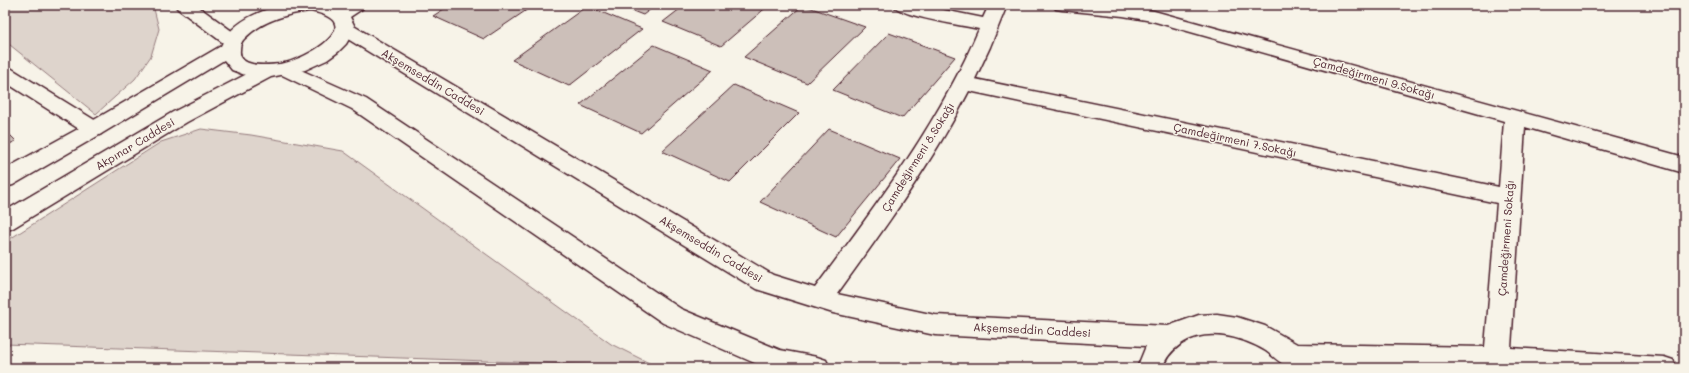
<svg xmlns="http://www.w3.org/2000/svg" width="1689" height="373" viewBox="0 0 1689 373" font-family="Mali,sans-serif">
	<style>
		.green { fill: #ded4cc; stroke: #947a7c }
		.building { fill: #ccbfb9; stroke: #4a1f2b }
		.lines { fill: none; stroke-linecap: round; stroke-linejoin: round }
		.minor-casing { stroke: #4a1f2b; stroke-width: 3 }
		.major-casing { stroke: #4a1f2b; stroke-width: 3 }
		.minor { fill: #f7f3e8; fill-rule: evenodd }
		.major { fill: #f7f3e8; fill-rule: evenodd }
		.labels { text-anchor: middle; stroke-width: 3; stroke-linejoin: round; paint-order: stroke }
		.street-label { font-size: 11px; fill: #4a1f2b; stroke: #f7f3e8 }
	</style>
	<rect width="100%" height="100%" fill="#f7f3e8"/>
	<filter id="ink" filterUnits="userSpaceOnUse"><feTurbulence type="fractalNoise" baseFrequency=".025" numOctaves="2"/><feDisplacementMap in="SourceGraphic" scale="8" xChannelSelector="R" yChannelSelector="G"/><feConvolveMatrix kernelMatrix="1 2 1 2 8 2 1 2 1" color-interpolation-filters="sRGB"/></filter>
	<g filter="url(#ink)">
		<!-- green -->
		<path class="green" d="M5,5H153L159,29L151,56L135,79L96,114L5,41Z
			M201,129L251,135L343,151L611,344L657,367L5,344V242L161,142Z"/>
		<!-- building -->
		<path class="building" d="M450,5H534L484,39L433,16Z
			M617,5H656L643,15Z
			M685,5H769L721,46L663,22Z
			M803,5L865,27L807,83L744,57Z
			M587,6L642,29L569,86L512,60Z
			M889,33L955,57L902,118L833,90Z
			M654,45L713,70L641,133L580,105Z
			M734,85L799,113L730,182L662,151Z
			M829,129L900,159L836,237L760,202Z
			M5,130L16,141L5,146Z"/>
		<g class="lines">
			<defs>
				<path id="minor" d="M175,5H196L240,37L242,41L240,45L233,47L226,45L178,9Z
					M893,5H919L983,18L989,5H1007L990,47L975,79L1499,187L1504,121L1152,21L1123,16L1062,10L1056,9L1053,5H1117L1154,11L1684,157V173L1525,127L1511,348L1664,357L1673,360L1677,368H1407L1316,366V368C1308,368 1294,371 1288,367C1280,363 1273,356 1266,351C1241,336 1206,327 1181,344C1173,350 1165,357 1163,368H1137L1146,346L935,335L833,313L756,289L338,33L336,29L338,25L345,23L352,25L773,275L815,288C876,206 939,123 979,29C962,25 901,17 893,5ZM969,91L1497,203L1485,347L1297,344L1265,326L1237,317L1217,314L1199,315L1168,326L935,315L837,294C884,229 932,163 969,91Z
					M285,63L366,99L681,309L780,350L817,357L826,360L830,368H766L663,323L352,109L278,73L275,69L278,65Z
					M5,67L12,69L101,124L104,129L101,134L94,136L87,134L5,82Z"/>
				<path id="major" d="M282,5H332L339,8L344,5H365L362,9L350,17L354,25L353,32L346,44L338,52L327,60L305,70L271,77L187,122L13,228L5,231V211L173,112L245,75L232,70L224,60L101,134L13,185L5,187V169L87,124L221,46C231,22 259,11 282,5ZM310,11C371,22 307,60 280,64C268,65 238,69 240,50C240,45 241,42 244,39C261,21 286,14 310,11Z"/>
			</defs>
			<!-- minor casing -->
			<use href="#minor" class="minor-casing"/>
			<!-- major casing -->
			<use href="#major" class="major-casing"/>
			<!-- minor -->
			<use href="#minor" class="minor"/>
			<!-- major -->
			<use href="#major" class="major"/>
		</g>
	</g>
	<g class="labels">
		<!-- street labels -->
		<g class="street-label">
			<text transform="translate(1374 78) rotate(16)" y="4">Çamdeğirmeni 9.Sokağı</text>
			<text transform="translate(433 82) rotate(31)" y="4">Akşemseddin Caddesi</text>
			<text transform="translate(1235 140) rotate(12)" y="4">Çamdeğirmeni 7.Sokağı</text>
			<text transform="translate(135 144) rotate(-31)" y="4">Akpınar Caddesi</text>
			<text transform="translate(918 157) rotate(-58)" y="4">Çamdeğirmeni 8.Sokağı</text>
			<text transform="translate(1506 238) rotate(-86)" y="4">Çamdeğirmeni Sokağı</text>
			<text transform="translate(711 249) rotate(31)" y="4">Akşemseddin Caddesi</text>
			<text transform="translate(1032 330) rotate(3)" y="4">Akşemseddin Caddesi</text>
		</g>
	</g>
	<!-- margin -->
	<rect width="1689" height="373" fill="none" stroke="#f7f3e8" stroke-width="20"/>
	<rect x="10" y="10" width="1669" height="353" fill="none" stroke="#4a1f2b" stroke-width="1.5" filter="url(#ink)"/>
</svg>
